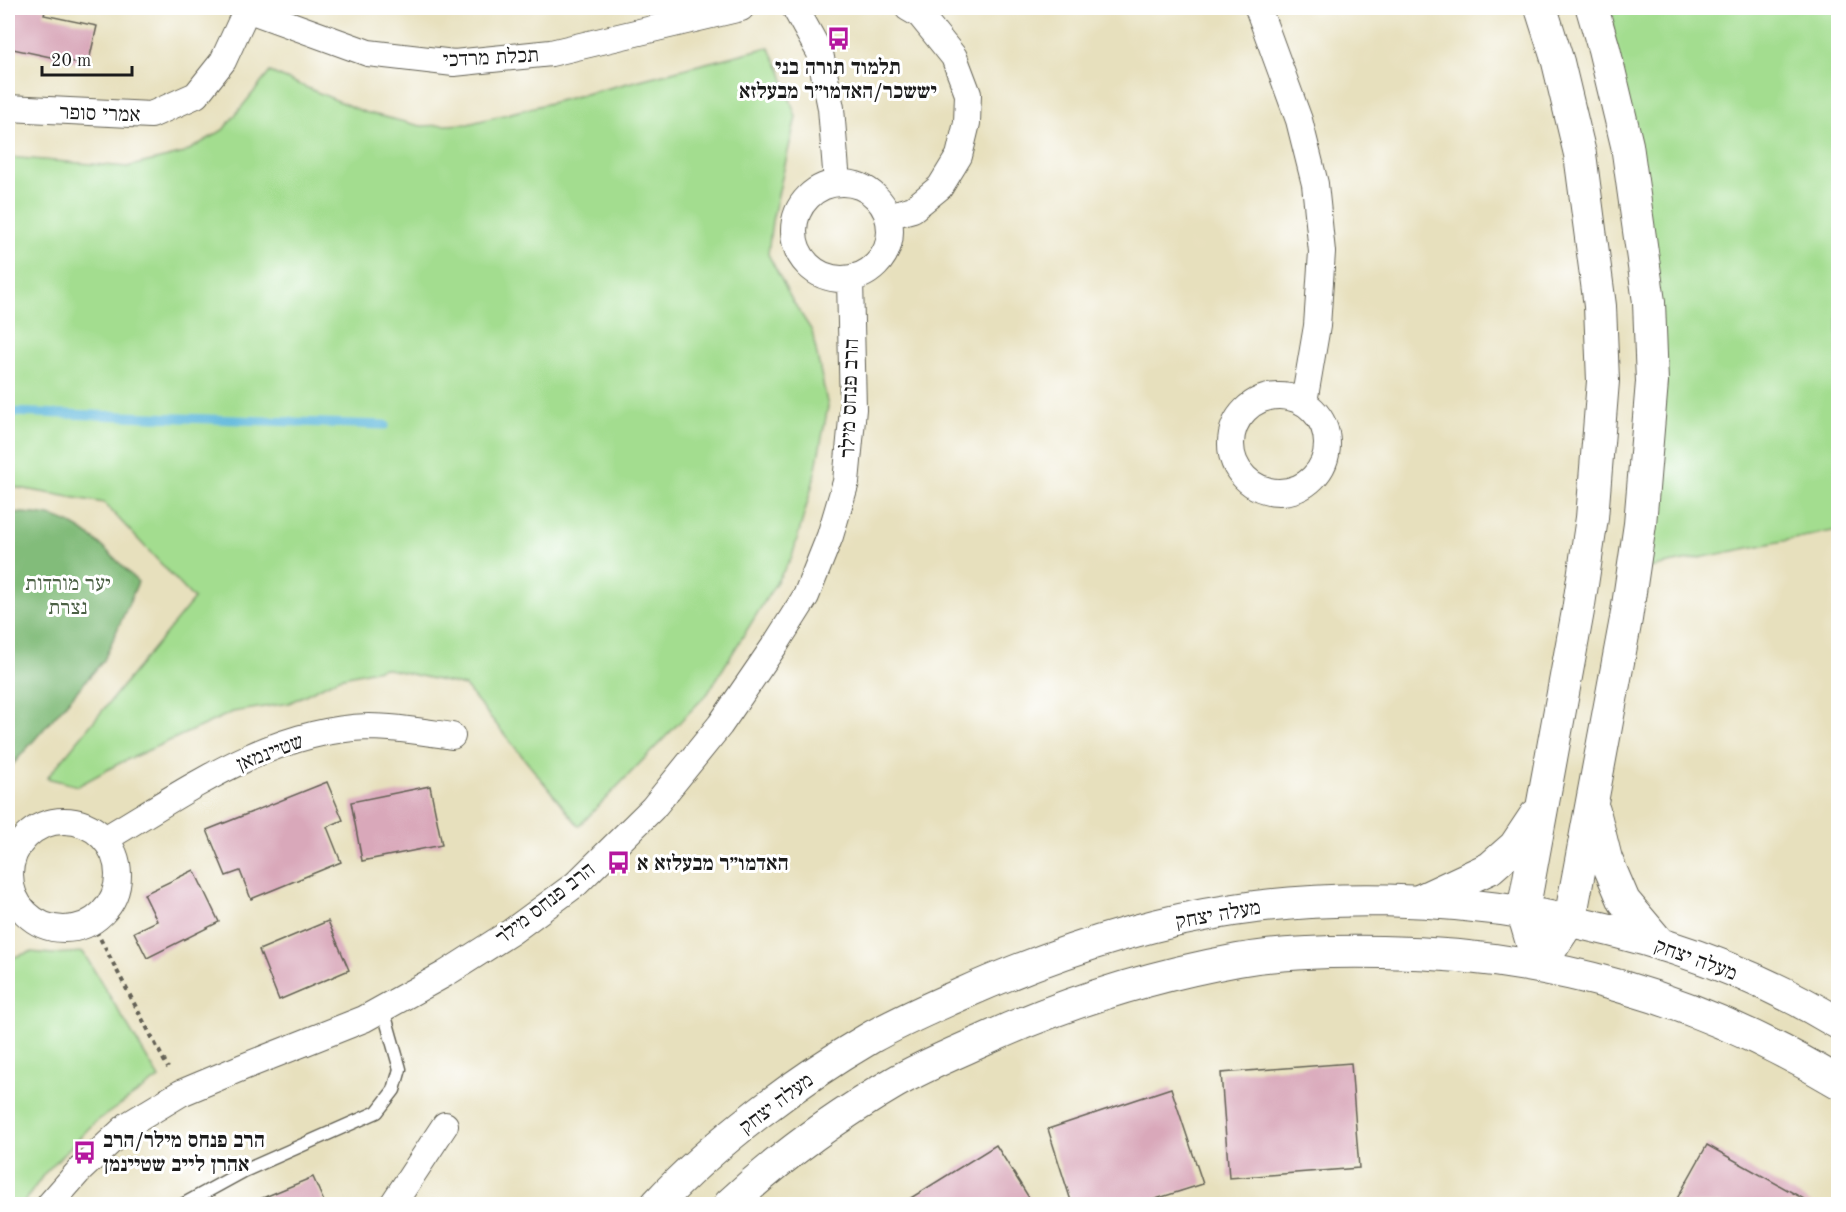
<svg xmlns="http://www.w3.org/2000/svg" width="1846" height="1212" viewBox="0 0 1846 1212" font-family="'Old Standard TT','Frank Ruhl Libre',serif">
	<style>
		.green { fill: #a3dd8f; stroke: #607c56; stroke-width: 1.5 }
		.forest { fill: #82bc7a; stroke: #4f6c4b; stroke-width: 1.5 }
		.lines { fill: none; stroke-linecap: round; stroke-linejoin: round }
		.stream { stroke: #5eb8dc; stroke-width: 9 }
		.building { fill: #d9a8ba }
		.service-casing { stroke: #636154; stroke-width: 15 }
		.minor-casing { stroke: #636154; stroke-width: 28 }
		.tertiary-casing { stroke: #636154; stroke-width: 34 }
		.path { stroke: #636154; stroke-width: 4; stroke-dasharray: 4.5 4.5; stroke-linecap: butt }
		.service { stroke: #fff; stroke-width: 12 }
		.minor { stroke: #fff; stroke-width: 26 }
		.tertiary { stroke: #fff; stroke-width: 32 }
		.labels { text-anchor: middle; stroke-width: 6; stroke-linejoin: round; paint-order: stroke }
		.street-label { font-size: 21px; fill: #1c1c1c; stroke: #fff }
		.poi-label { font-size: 21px; font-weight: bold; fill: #1c1c1c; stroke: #fff; text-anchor: start }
		.park-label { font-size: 21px; fill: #4b6044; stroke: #fff }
	</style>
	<rect width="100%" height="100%" fill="#fff"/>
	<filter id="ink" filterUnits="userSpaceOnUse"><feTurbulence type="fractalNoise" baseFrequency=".0167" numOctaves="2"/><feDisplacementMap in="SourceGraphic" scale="12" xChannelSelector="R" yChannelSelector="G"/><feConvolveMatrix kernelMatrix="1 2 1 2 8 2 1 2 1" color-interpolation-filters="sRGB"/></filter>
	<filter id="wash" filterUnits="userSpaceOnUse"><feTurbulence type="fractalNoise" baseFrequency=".008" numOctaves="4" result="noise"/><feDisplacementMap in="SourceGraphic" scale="24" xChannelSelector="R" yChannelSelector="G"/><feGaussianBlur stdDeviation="1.35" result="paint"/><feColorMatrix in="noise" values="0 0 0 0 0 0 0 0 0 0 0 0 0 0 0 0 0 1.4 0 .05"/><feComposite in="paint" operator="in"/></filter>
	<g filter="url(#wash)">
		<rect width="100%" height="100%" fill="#e7e0bd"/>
		<!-- green -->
		<path class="green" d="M1610,8H1837L1838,23V530L1644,569L1654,362Z
			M769,47L781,71L796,117L772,221L768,254L792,300L812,331L828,407L813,483L792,557L708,693L579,826L465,686L384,668L339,678L289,703L233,712L120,763L78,786L47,778L194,599L104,503L8,486V157L127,167L184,153L223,130L270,72L364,112L421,126L468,124Z
			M30,952L53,954L83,952L159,1078L94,1123L44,1174L23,1204H8V959Z"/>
		<!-- forest -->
		<path class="forest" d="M8,512C21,513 36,514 49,516C86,524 112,556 138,582L104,660L8,770Z"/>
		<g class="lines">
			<!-- stream -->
			<path class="stream" d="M8,412L385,425"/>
		</g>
		<g id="blocks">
			<!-- building -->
			<path class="building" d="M8,8H46L44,15L97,26L88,65L8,48Z
				M327,782L343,820L327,827L341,862L251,899L240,871L226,876L207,830Z
				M430,786L442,845L362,861L351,802Z
				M194,870L219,922L147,958L134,932L157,921L144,894Z
				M328,921L349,970L279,1000L259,950Z
				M1351,1063L1359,1168L1229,1178L1221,1073Z
				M1171,1088L1203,1184L1140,1204H1072L1048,1129Z
				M996,1145L1033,1204H901Z
				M1707,1145L1813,1204H1674Z
				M313,1177L325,1204H248Z"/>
		</g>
	</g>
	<g filter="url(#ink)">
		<use href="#blocks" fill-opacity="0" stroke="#636154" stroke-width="1.5"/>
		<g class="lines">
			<defs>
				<path id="service" d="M184,1204L244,1171L377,1112L394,1090L400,1069L383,1009"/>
				<path id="minor" d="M244,8L368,53L454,63L551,53L741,8
					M795,8L820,53L831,108L837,183
					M1258,8L1299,120L1315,184L1322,252L1317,326L1304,402
					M8,108L151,115L196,95L223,61L247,9
					M794 231a48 48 0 1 1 96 0a48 48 0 1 1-96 0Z
					M888,216L913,209L940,187L959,156L967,123L968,94L954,57L920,15L908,8
					M1231 444a48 48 0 1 1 96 0a48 48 0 1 1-96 0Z
					M10 875a54 54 0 1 1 108 0a54 54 0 1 1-108 0Z
					M105,839C188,790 270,730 369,727C397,727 425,732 452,736
					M50,1204L79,1171L128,1125L181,1093L243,1067L364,1019L445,974L511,932L576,884L653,808L720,725L777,642L806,596L830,536L846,482L853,409L850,280
					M393,1204L445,1125"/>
				<path id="tertiary" d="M1594,811L1606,859L1624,901L1661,945
					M1419,901L1490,868L1515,846L1535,816
					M1539,967L1570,920L1626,619L1640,524L1652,382L1649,302L1627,145L1604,49L1592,8
					M1539,967L1523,912L1578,611L1592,518L1603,381L1600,306L1580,154L1558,62L1541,8
					M657,1204C713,1143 798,1080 870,1038C898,1022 928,1009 957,996C1046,956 1138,924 1234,910C1432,880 1666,919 1838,1023
					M730,1204C779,1158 836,1117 894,1083C923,1066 955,1053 986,1039C1067,1002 1151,976 1238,960C1285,952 1334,951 1382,952C1548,954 1696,997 1838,1082"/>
			</defs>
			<!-- service casing -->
			<use href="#service" class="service-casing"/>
			<!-- minor casing -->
			<use href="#minor" class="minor-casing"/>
			<!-- tertiary casing -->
			<use href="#tertiary" class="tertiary-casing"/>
			<!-- path -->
			<path class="path" d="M92,923L168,1068"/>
			<!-- service -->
			<use href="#service" class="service"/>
			<!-- minor -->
			<use href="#minor" class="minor"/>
			<!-- tertiary -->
			<use href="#tertiary" class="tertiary"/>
		</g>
	</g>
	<!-- icons -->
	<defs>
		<symbol id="bus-bare" viewBox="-9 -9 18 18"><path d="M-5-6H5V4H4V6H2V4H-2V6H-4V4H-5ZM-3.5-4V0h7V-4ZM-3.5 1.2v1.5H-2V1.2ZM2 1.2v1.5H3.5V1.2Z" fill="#b5179e" stroke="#fff" stroke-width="2.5" paint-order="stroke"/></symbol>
	</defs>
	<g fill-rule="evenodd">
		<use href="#bus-bare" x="822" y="22" width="33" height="33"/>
		<use href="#bus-bare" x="602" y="846" width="33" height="33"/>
		<use href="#bus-bare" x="68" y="1136" width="33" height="33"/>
	</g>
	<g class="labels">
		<!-- street labels -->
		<g class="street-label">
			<text transform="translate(491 57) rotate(-3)" y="7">תכלת מרדכי</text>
			<text transform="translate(100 113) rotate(2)" y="7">אמרי סופר</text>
			<text transform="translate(849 398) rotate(-88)" y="7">הרב פנחס מילר</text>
			<text transform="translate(270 752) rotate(-21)" y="7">שטיינמאן</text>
			<text transform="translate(545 903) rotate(-38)" y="7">הרב פנחס מילר</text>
			<text transform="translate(1218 914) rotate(-10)" y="7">מעלה יצחק</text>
			<text transform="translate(1696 959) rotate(20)" y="7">מעלה יצחק</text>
			<text transform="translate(776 1103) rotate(-37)" y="7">מעלה יצחק</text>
		</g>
		<!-- poi labels -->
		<g class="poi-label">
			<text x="838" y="74" text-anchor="middle">תלמוד תורה בני<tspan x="838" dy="24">יששכר/האדמו״ר מבעלזא</tspan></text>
			<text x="637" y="870">האדמו״ר מבעלזא א</text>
			<text x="103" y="1147">הרב פנחס מילר/הרב<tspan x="103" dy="24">אהרן לייב שטיינמן</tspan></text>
		</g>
		<!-- park labels -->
		<g class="park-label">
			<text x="68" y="590">יער מורדות<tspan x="68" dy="24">נצרת</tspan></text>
		</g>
	</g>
	<!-- margin -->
	<rect width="1846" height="1212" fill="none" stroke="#fff" stroke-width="30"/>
	<!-- scale -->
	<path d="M42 66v9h90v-9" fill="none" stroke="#1c1c1c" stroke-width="3"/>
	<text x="51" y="66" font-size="18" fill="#1c1c1c" stroke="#ffffff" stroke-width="4.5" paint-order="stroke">20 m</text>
</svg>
